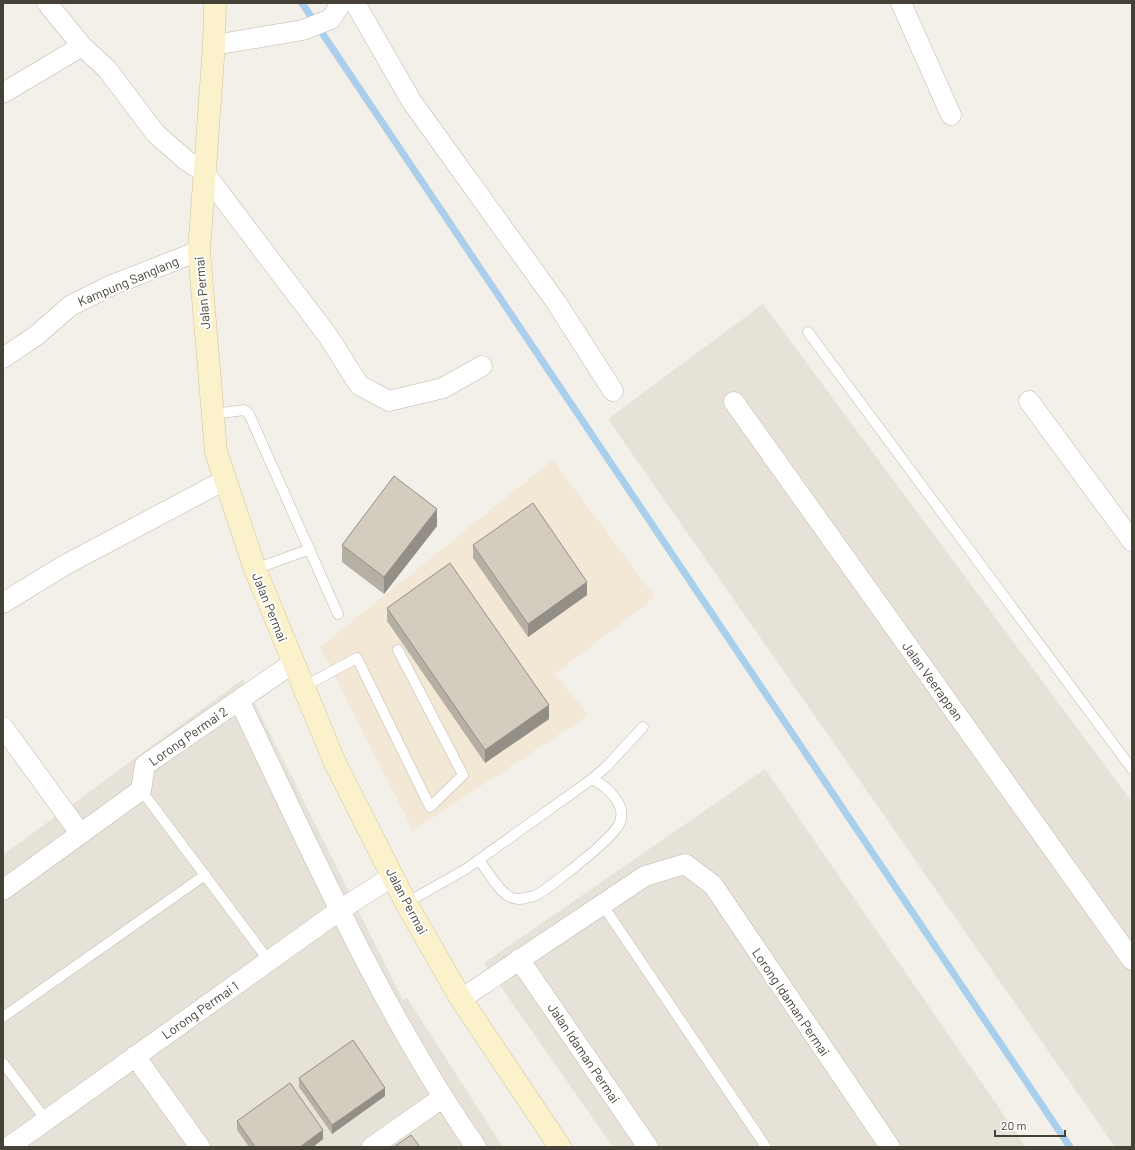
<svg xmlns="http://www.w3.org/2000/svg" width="1135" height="1150" viewBox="0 0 1135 1150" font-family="Barlow,sans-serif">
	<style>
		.residential { fill: #e7e2d7 }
		.commercial { fill: #f3e8d5 }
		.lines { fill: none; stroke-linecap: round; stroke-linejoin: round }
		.stream { stroke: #a9cfec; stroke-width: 7 }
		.lane-casing { stroke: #beb8ac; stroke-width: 11 }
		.street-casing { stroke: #beb8ac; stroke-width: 21 }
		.secondary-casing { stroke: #d0c49b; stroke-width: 23 }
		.lane { stroke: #fff; stroke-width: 10 }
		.street { stroke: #fff; stroke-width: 20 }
		.secondary { stroke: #fbf1cb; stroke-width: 22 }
		.wall { fill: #b6afa4 }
		.shaded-wall { fill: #948f86 }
		.building { fill: #d4ccbf; stroke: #948f86 }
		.labels { text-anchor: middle; stroke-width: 4; stroke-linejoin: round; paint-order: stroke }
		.street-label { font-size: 13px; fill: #464137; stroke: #fff }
	</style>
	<rect width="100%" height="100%" fill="#f3f0e9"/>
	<!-- residential -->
	<path class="residential" d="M763,304L1132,802V1147H1115L608,419Z
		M243,679L403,1000L407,998L503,1147H3V855Z
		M765,769L1026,1147H613L484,963Z"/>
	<!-- commercial -->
	<path class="commercial" d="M553,460L655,597L555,674L588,715L413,831L320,647Z"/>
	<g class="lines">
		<!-- stream -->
		<path class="stream" d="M302,3L1070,1147"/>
		<defs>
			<path id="lane" d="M808,332L1132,769
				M213,414L244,410L249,414L338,614
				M255,569L310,549
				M303,687L357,658L430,807L463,775L398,650
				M141,790L269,961
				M479,860C487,870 499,892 510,897C517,901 527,898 534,896C546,891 565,874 576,866C588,856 610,839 618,826C630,807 608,787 592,779
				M406,903L466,869L592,779L607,766L643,727
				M602,904L766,1147
				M3,1017L205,875
				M3,1063L46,1120"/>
			<path id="street" d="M47,3L82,46L107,69L156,134L187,161L203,171L328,336L359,385L389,401L443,388L482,366
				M355,3L412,102L556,302L613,391
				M901,3L951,115
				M214,45L303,30L331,19L341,3
				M3,93L82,46
				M3,358L37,335L70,306L112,285L199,251
				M1029,401L1132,541
				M734,402L1132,960
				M3,603L65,565L225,480
				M239,700C311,850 381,1010 476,1147
				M3,727L80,833
				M3,890L141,790L145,765L293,663
				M519,959L648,1147
				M461,999L645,876L685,864L713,885L890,1147
				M135,1056L200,1147
				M9,1147L340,910L393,876
				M372,1147L442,1098"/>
			<path id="secondary" d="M215,3L214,45L199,251L216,452L255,569L335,763L406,903L461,999L560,1147"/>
		</defs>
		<!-- lane casing -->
		<use href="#lane" class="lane-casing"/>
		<!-- street casing -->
		<use href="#street" class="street-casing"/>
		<!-- secondary casing -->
		<use href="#secondary" class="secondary-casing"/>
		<!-- lane -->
		<use href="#lane" class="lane"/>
		<!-- street -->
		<use href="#street" class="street"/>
		<!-- secondary -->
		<use href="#secondary" class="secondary"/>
	</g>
	<!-- wall -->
	<path class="wall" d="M437,526L384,594L342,562V545Z
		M473,545L587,595L528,637L473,558Z
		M387,608L549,719L485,763L387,621Z
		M299,1078L385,1096L332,1134L299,1087Z
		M237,1121L323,1139L313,1147H249L237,1130Z"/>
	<!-- shaded-wall -->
	<path class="shaded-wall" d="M437,509V526L384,594V577Z
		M587,582V595L528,637V624Z
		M549,705V719L485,763V750Z
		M385,1088V1096L332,1134V1125Z
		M323,1130V1139L313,1147H300Z"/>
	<!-- building -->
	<path class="building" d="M394,476L437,509L384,577L342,545Z
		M533,503L587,582L528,624L473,545Z
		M450,563L549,705L485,750L387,608Z
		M353,1040L385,1088L332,1125L299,1078Z
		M290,1083L323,1130L300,1147H255L237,1121Z
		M411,1135L420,1147H394Z"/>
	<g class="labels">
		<!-- street labels -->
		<g class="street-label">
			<text transform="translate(128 281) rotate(-23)" y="5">Kampung Sanglang</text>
			<text transform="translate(202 293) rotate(-95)" y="5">Jalan Permai</text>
			<text transform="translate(270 607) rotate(68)" y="5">Jalan Permai</text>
			<text transform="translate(933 681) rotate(54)" y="5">Jalan Veerappan</text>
			<text transform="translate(188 736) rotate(-35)" y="5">Lorong Permai 2</text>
			<text transform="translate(407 901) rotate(62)" y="5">Jalan Permai</text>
			<text transform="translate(791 1002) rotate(56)" y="5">Lorong Idaman Permai</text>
			<text transform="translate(200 1010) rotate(-35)" y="5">Lorong Permai 1</text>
			<text transform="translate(584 1053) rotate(56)" y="5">Jalan Idaman Permai</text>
		</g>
	</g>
	<!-- border -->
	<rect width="1135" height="1150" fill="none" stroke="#464137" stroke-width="8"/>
	<!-- scale -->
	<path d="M995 1130v6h70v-6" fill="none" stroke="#464137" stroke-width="2"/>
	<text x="1001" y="1130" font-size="12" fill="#464137" stroke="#ffffff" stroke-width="3" paint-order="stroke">20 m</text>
</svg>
